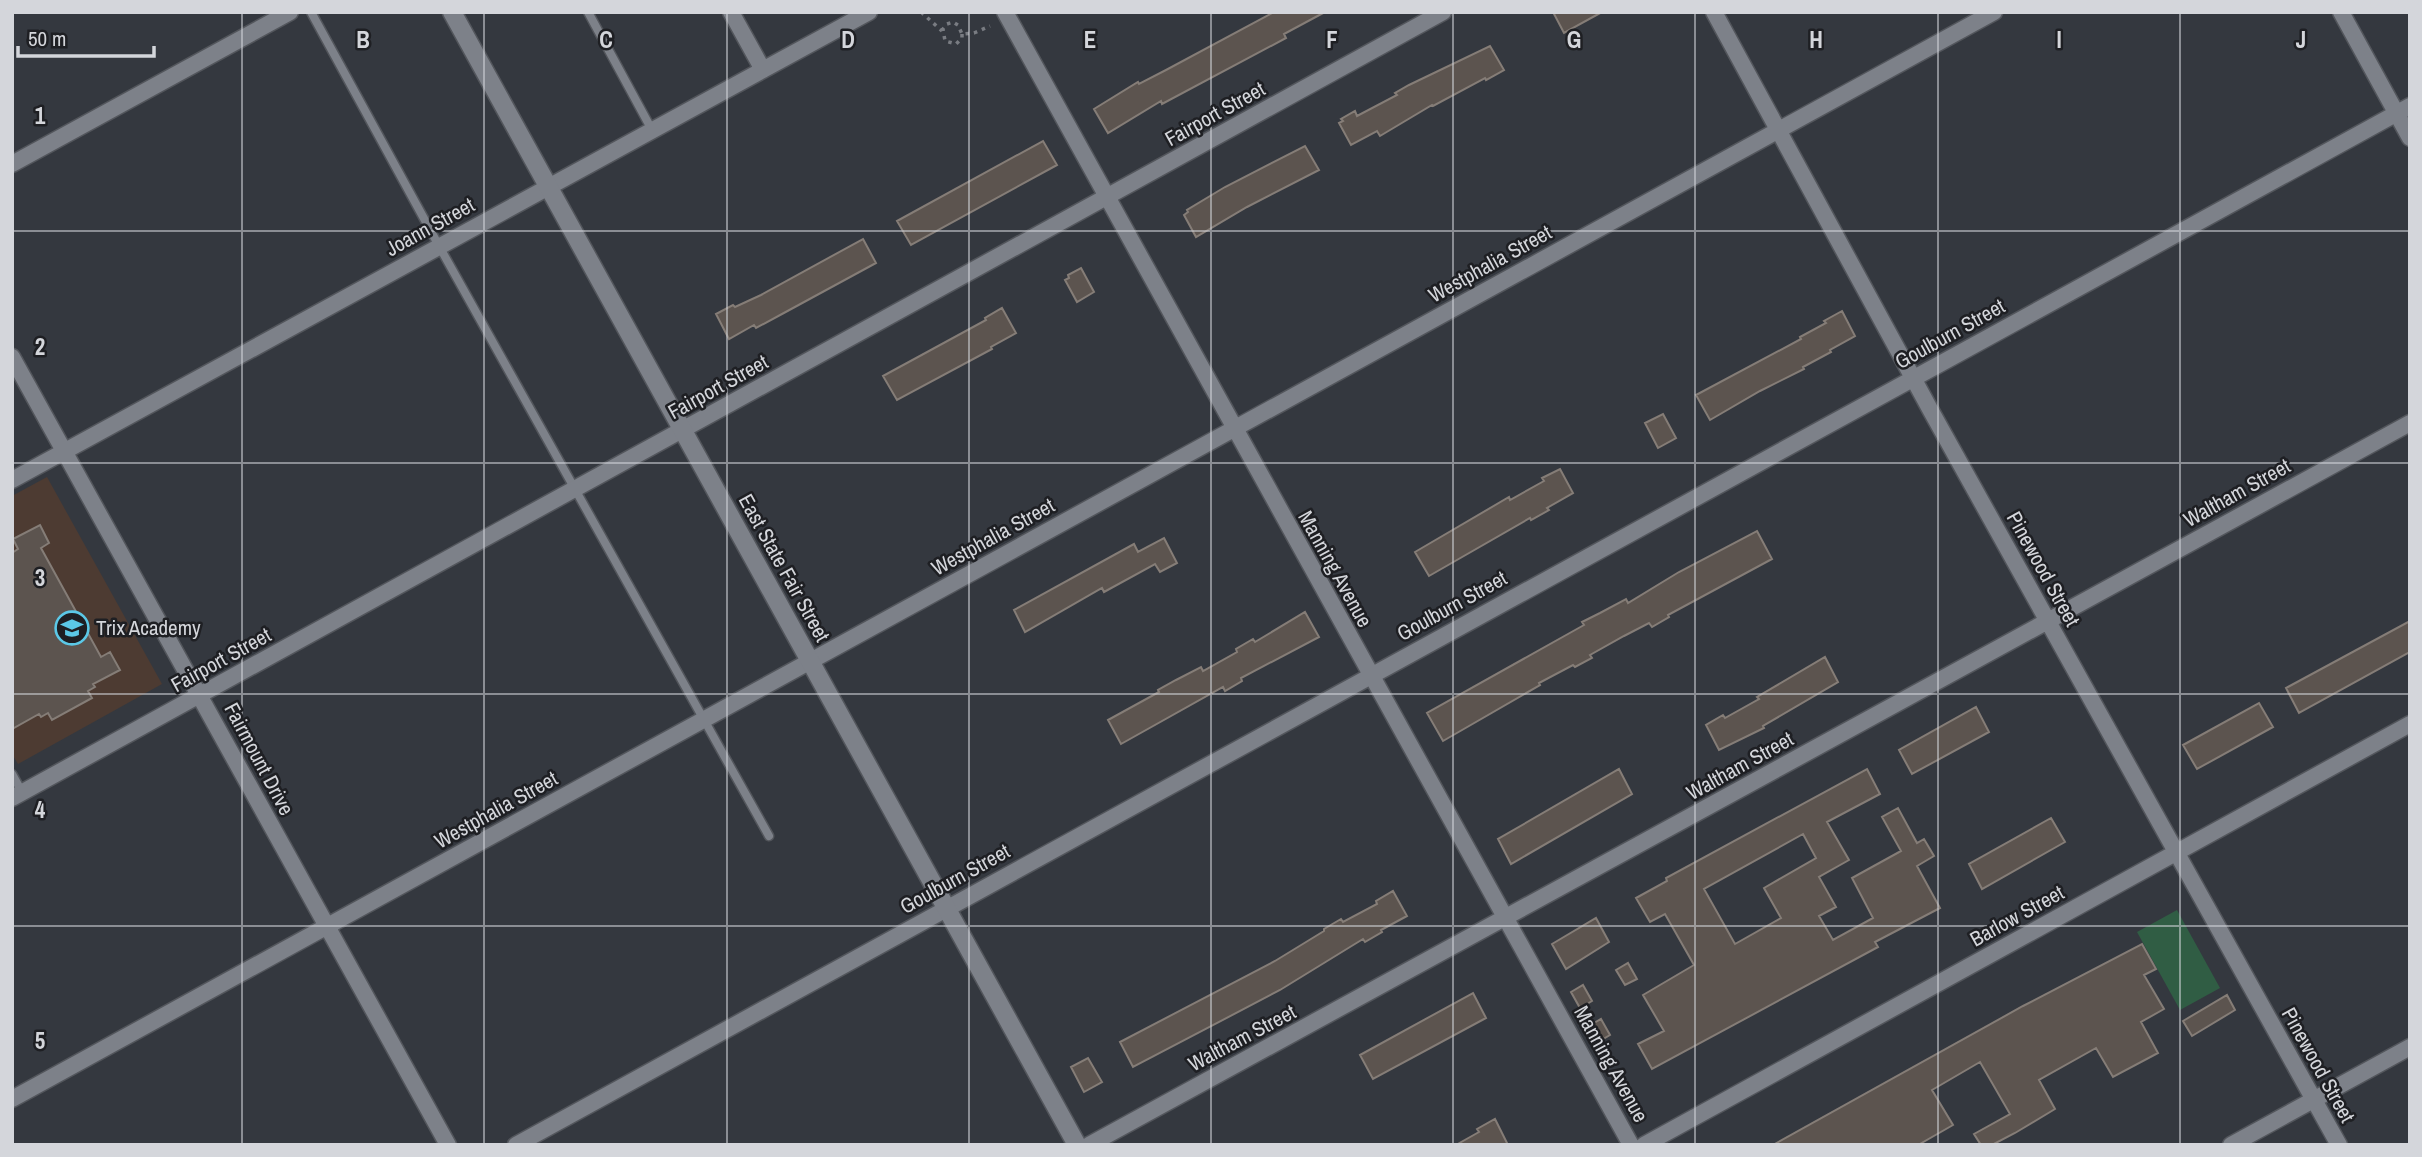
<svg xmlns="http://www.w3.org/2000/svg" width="2422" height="1157" viewBox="0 0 2422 1157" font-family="'Archivo Narrow',sans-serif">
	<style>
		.education { fill: #4d3b32 }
		.green { fill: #305d44 }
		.building { fill: #5c544f; stroke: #857d77; stroke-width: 2; fill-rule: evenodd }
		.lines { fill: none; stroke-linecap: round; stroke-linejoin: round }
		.lane-casing { stroke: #53565c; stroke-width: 11 }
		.street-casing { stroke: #53565c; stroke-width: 19 }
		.secondary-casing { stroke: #53565c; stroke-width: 21 }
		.path { stroke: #797c82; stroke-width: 3.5; stroke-dasharray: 3.5 5; stroke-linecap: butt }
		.lane { stroke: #7d8189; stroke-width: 8 }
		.street { stroke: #7d8189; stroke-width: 16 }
		.secondary { stroke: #7d8189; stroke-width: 18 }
		.grid { fill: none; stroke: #d4d6db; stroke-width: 2; stroke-opacity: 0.55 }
		.labels { text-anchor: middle; stroke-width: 5; stroke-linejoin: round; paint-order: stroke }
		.street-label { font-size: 21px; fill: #d4d6db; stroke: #1e1f23 }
		.poi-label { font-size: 21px; fill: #d4d6db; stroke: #1e1f23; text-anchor: start }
		.grid-label { font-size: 23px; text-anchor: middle; font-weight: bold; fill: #d4d6db; stroke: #1e1f23; stroke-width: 5; stroke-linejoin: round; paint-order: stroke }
	</style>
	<rect width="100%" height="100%" fill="#34383f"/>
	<!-- education -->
	<path class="education" d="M47,477L162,684L18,764L12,754V496Z"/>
	<!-- green -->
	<path class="green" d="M2177,910L2220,988L2180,1010L2137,932Z"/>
	<!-- building -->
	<path class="building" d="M1274,12H1325L1284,34L1286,38L1162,104L1161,101L1108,133L1094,109L1138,82L1139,84L1166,70Z
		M1553,12H1602L1564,33Z
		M1490,46L1504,70L1486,80L1485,78L1433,106L1432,105L1380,136L1377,131L1351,145L1339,123L1343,121L1341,119L1355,111L1357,116L1397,95L1395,93L1409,85Z
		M1043,141L1057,165L911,245L897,221Z
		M1305,146L1319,170L1247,207L1196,237L1184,215L1188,212L1187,210L1225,187Z
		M863,239L876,263L782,314L756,328L754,325L729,339L716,314L733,305L735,307L761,295Z
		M1081,268L1094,292L1077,302L1065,280L1069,278L1068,275Z
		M1002,308L1016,333L991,347L992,349L897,400L883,376L986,320L985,318Z
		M1842,311L1855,336L1830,350L1831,352L1803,367L1804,369L1760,391L1710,420L1696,395L1801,339L1800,337L1826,323L1824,321Z
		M1663,414L1676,438L1658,448L1645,423Z
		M1560,469L1573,493L1547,508L1549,510L1531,520L1530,518L1429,576L1415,552L1509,497L1510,500L1544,481L1542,478Z
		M40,525L49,543L41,548L101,657L110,652L120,670L93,684L95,687L88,691L92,698L52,720L48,713L41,717L39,714L12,729V553L18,549L13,539Z
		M1757,531L1772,559L1668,615L1669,617L1652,627L1649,623L1624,636L1590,655L1592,658L1575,667L1573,665L1539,683L1540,685L1443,741L1427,713L1584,625L1582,622L1600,613L1626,599L1628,603L1679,572Z
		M1164,538L1177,563L1160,572L1155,564L1104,592L1102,588L1025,632L1014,610L1134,544L1138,552Z
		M1305,612L1319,637L1241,678L1242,681L1225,691L1223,687L1121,744L1108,720L1159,692L1158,690L1176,680L1201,667L1203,671L1237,652L1236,649L1253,639L1255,642Z
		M2410,621V652L2299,713L2286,688Z
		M1825,657L1838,682L1763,726L1764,728L1719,750L1706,725L1723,715L1725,718L1759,699L1757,697Z
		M2259,703L2273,727L2197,769L2183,745Z
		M1976,707L1989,732L1912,774L1899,750Z
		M1619,769L1632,794L1511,864L1498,839Z
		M1867,769L1880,794L1827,822L1849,860L1819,877L1836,907L1819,916L1833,940L1873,918L1852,878L1901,851L1882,817L1898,808L1917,843L1924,839L1934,856L1917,866L1940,908L1875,942L1878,947L1652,1069L1638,1044L1664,1031L1643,995L1694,965L1665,914L1650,922L1636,898L1667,881L1666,878ZM1803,834L1816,858L1764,888L1781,918L1735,944L1704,889Z
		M2051,818L2065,842L1982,889L1969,864Z
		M1393,891L1407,916L1381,930L1382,932L1365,942L1363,939L1280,990L1133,1067L1120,1042L1275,961L1324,931V929L1341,919L1343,922L1377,904L1376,901Z
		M1596,918L1609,942L1566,969L1552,944Z
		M2142,944L2156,969L2144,975L2164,1009L2141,1022L2158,1053L2113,1077L2096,1048L2039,1080L2055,1109L2015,1133L1992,1145H1981L1974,1134L2010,1114L1980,1062L1932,1090L1953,1125L1918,1145H1773L2023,1006Z
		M1628,963L1637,979L1625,985L1616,970Z
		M1583,985L1592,1001L1580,1008L1571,992Z
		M1473,993L1486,1018L1373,1079L1360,1055Z
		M2227,995L2235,1010L2192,1036L2183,1021Z
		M1601,1019L1610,1035L1598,1042L1589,1026Z
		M1088,1058L1102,1082L1084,1092L1071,1067Z
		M1495,1119L1508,1145H1456L1479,1132L1477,1129Z"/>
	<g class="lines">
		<defs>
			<path id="lane" d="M311,12L439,246L769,836
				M588,12L652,130
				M12,774L22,792"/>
			<path id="street" d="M731,12L763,70
				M1005,12L1631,1145
				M1714,12L1931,411L2339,1145
				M2341,12L2410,138
				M12,164L290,12
				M12,357L448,1145
				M12,480L869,12
				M12,798L1443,12
				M12,1099L1994,12
				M516,1145L2410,106
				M1089,1145L2410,423
				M1644,1145L2410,724
				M2231,1145L2410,1047"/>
			<path id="secondary" d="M452,12L1077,1145"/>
		</defs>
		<!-- lane casing -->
		<use href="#lane" class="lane-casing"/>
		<!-- street casing -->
		<use href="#street" class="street-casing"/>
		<!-- secondary casing -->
		<use href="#secondary" class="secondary-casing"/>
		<!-- path -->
		<path class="path" d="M921,12L942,31
			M962,34V38L956,44L945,41L943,29L947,24L953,22L958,25L962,34L974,33L990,26"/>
		<!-- lane -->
		<use href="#lane" class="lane"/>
		<!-- street -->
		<use href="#street" class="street"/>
		<!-- secondary -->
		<use href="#secondary" class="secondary"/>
	</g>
	<!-- grid -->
	<path class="grid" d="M242,12V1145M484,12V1145M727,12V1145M969,12V1145M1211,12V1145M1453,12V1145M1695,12V1145M1938,12V1145M2180,12V1145M12,231H2410M12,463H2410M12,694H2410M12,926H2410"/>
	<!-- icons -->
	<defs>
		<symbol id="school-ring" viewBox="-11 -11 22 22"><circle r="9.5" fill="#1e1f23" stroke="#5bc8e7" stroke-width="1.5"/><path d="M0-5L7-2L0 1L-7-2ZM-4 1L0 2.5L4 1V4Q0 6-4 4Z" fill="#5bc8e7"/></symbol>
	</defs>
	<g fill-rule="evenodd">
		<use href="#school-ring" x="53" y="609" width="38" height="38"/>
	</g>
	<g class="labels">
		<!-- street labels -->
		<g class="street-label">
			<text transform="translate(1215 114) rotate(-29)" y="7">Fairport Street</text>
			<text transform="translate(430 227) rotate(-29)" y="7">Joann Street</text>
			<text transform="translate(1490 264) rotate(-29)" y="7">Westphalia Street</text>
			<text transform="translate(1950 334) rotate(-29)" y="7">Goulburn Street</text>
			<text transform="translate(718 387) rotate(-29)" y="7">Fairport Street</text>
			<text transform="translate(2237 493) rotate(-29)" y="7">Waltham Street</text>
			<text transform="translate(993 537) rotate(-29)" y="7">Westphalia Street</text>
			<text transform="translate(784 568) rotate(61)" y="7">East State Fair Street</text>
			<text transform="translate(1335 569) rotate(61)" y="7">Manning Avenue</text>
			<text transform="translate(2043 569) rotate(61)" y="7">Pinewood Street</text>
			<text transform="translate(1452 606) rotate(-29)" y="7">Goulburn Street</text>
			<text transform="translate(221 660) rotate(-29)" y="7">Fairport Street</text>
			<text transform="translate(259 759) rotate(62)" y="7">Fairmount Drive</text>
			<text transform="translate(1740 766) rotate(-29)" y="7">Waltham Street</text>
			<text transform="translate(496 810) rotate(-29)" y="7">Westphalia Street</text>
			<text transform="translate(955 879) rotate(-29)" y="7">Goulburn Street</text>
			<text transform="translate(2017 916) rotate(-29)" y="7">Barlow Street</text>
			<text transform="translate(1242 1038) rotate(-28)" y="7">Waltham Street</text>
			<text transform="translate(1611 1064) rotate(61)" y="7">Manning Avenue</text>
			<text transform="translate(2318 1065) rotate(61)" y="7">Pinewood Street</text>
		</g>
		<!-- poi labels -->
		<g class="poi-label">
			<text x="96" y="635">Trix Academy</text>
		</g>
	</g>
	<g class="grid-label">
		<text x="363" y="48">B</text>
		<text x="606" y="48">C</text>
		<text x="848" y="48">D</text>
		<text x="1090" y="48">E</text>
		<text x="1332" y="48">F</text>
		<text x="1574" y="48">G</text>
		<text x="1816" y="48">H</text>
		<text x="2059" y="48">I</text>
		<text x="2301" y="48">J</text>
		<text x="40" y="124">1</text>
		<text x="40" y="355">2</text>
		<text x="40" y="586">3</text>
		<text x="40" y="818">4</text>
		<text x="40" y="1049">5</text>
	</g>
	<!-- border -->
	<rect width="2422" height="1157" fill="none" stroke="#d4d6db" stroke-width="28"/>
	<!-- scale -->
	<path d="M18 46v10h136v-10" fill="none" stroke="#d4d6db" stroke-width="3.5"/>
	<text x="28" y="46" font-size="21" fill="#d4d6db" stroke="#1e1f23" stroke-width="5" paint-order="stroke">50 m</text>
</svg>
